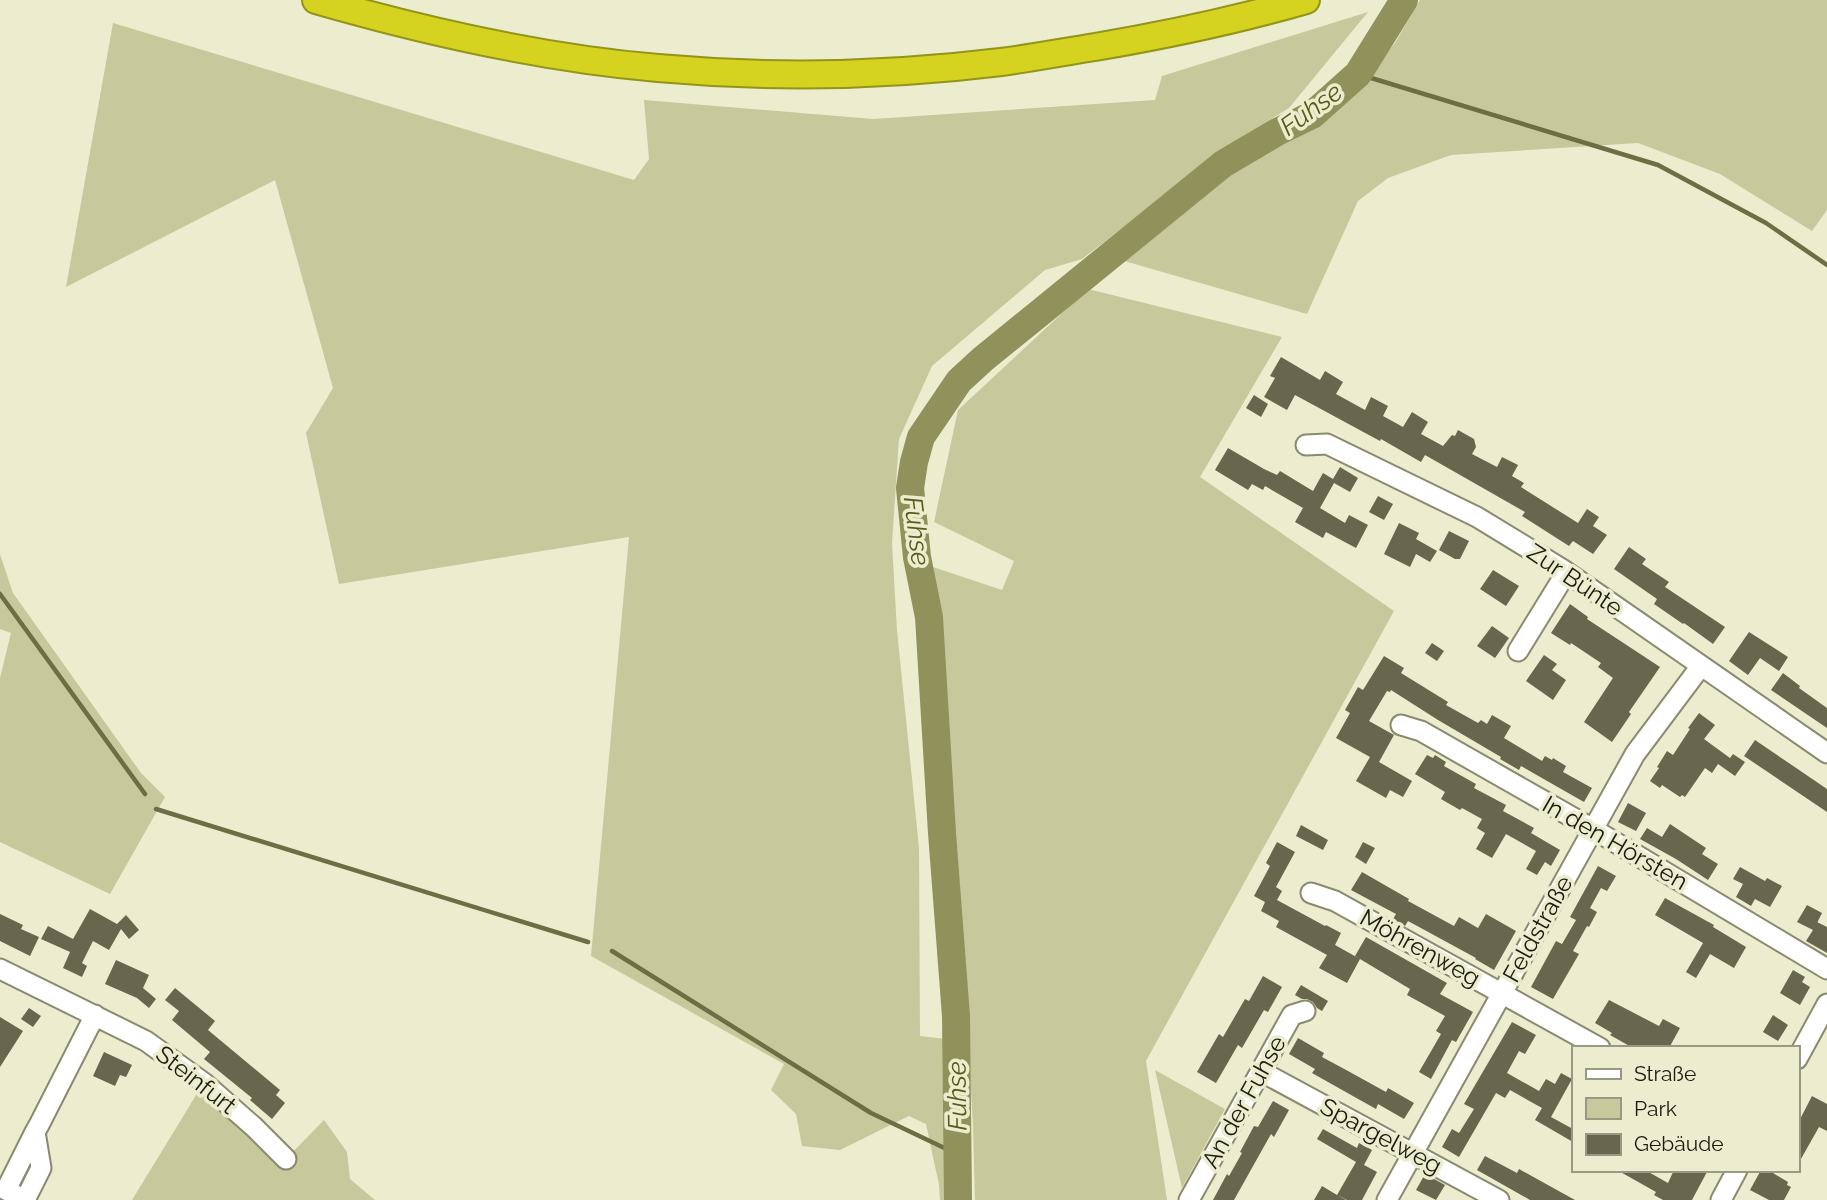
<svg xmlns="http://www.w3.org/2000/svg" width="1827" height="1200" viewBox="0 0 1827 1200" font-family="Raleway,sans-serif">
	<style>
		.green { fill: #c7c99c }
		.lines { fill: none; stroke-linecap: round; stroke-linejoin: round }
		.stream { stroke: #6e6e44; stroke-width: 4.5 }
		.river { stroke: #91925b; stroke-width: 28 }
		.building { fill: #66674c }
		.minor-casing { stroke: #898a6e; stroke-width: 23 }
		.highway-casing { stroke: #94931a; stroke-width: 30 }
		.minor { stroke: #fff; stroke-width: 19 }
		.highway { stroke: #d5d31f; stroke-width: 26 }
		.labels { text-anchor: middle; stroke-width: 7; stroke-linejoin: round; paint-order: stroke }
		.street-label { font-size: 24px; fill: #1b1b10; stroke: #ebedce }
		.water-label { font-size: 26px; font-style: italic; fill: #5a5a19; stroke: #ebedce }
	</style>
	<rect width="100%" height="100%" fill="#ebedce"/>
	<!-- green -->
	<path class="green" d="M1420,0H1827V210L1812,231L1720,174L1638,143L1451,155L1388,178L1358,201L1307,314L1114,258L1213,181L1304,129L1334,113L1395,43Z
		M1368,12L1289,108L1237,140L1082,259L1045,270L932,366L899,439L892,543L897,630L919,848L920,1036L946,1039V1069L950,1200H940L939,1185L926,1124L909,1116L840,1150L802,1146L796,1114L771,1090L784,1064L591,956L629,537L339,584L306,433L333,388L275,180L66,287L113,23L634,180L649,159L644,100L873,119L1155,100L1162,76Z
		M1088,289L1282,337L1200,477L1394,611L1146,1061L1167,1200H975L973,1125L946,681L930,566L1002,590L1014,561L934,522L958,410Z
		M0,554L13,593L141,773L165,797L110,894L0,842V678L11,633L0,629Z
		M1155,1070L1225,1109L1182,1188Z
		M198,1092L282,1163L324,1120L347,1152L350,1179L375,1200H132Z"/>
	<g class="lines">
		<!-- stream -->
		<path class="stream" d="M1358,74L1658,165L1766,223L1827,265
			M0,594L145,794
			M156,809L588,942
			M612,951L871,1113L957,1154"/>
		<!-- river -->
		<path class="river" d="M958,1200L956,1016L942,833L929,617L917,557L910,488L914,462L921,437L959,381L983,359L1223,164L1277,132L1312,115L1358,74L1404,0"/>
	</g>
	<!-- building -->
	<path class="building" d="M1281,357L1320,380L1325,371L1343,382L1336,394L1365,410L1371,397L1388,406L1383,416L1403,427L1412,412L1428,422L1421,434L1443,446L1452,435L1455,436L1458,430L1474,439L1476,447L1472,454L1497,467L1502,457L1518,465L1512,476L1524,483L1521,487L1578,523L1587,509L1599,517L1593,526L1607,535L1593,554L1573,541L1569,546L1522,516L1525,512L1425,455L1421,462L1381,439L1380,441L1295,395L1287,410L1264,397L1275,378L1270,376Z
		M1254,395L1268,404L1261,417L1246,408Z
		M1228,448L1264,469L1277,475L1280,471L1313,491L1323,473L1333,479L1340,467L1358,478L1350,492L1334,483L1320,508L1345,523L1349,515L1368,525L1356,548L1326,532L1323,538L1295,522L1303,508L1265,486L1263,490L1252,484L1248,490L1215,470Z
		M1378,496L1393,504L1384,520L1369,512Z
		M1399,523L1419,533L1416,539L1437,551L1430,562L1416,554L1410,567L1384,554Z
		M1449,531L1469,541L1460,559H1455L1439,550Z
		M1629,547L1646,559L1642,564L1669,582L1665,587L1725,627L1713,644L1684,623L1683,624L1654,604L1657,599L1614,569Z
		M1493,570L1519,586L1506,606L1480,589Z
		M1570,604L1588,617L1587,619L1660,667L1629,712L1631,714L1612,742L1584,722L1613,678L1598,667L1601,663L1571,643L1570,645L1551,633Z
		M1492,626L1509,638L1495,658L1477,646Z
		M1749,632L1788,657L1779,671L1760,658L1748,675L1729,661Z
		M1432,643L1444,651L1437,661L1425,653Z
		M1544,655L1557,664L1552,670L1566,680L1553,700L1526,681Z
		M1384,656L1404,668L1401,673L1448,702L1446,705L1478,723L1481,720L1487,724L1492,715L1511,726L1504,738L1542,761L1545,756L1552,760L1553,758L1566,766L1563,772L1592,788L1584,802L1521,766L1519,770L1500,759L1501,757L1438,720L1391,690L1390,692L1387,691L1369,721L1394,735L1379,762L1412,781L1403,797L1390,790L1386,798L1356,781L1370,757L1336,738L1350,713L1345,710L1358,687L1363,690Z
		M1783,673L1800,686L1799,688L1827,708V728L1771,690Z
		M1699,713L1715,725L1704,739L1730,758L1733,754L1745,762L1735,776L1718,764L1712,773L1705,768L1685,797L1682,795L1680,797L1662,785L1660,788L1650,781L1659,768L1657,767L1667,751L1673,755L1690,729L1688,728Z
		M1755,740L1827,789V812L1744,756Z
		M1427,755L1433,758L1435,755L1446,762L1444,766L1476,784L1474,788L1506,805L1503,811L1534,828L1531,833L1560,850L1551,866L1545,862L1537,875L1526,869L1536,851L1506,834L1492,858L1476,849L1485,833L1477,828L1482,819L1462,808L1460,810L1441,799L1445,792L1415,774Z
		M1628,803L1646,813L1636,831L1618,822Z
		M1670,824L1706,848L1702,854L1718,864L1708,880L1676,859L1640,839L1647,828L1662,837Z
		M1301,825L1328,840L1323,850L1296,836Z
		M1277,842L1295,852L1276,887L1282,891L1277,900L1325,926L1326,925L1341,933L1335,945L1360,959L1347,983L1319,968L1327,955L1276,927L1279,921L1261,911L1265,902L1254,896L1270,866L1266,863Z
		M1363,842L1375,848L1366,864L1355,857Z
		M1598,866L1616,876L1607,891L1601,888L1590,908L1597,912L1589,927L1587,926L1573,951L1579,954L1553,999L1531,987L1556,941L1562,944L1576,920L1570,917Z
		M1740,867L1765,881L1767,878L1782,886L1770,907L1755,899L1751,906L1736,897L1743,884L1733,879Z
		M1362,872L1409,899L1408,901L1454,926L1459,917L1478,928L1486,914L1516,931L1494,970L1475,959L1476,958L1408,921L1405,926L1393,919L1396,914L1351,890Z
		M1665,898L1714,925L1713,927L1746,947L1734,968L1710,954L1696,978L1686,972L1703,943L1655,915Z
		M1807,905L1822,913L1816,925L1817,922L1827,927V953L1806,941L1813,930L1797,922Z
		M90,909L117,924L126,915L139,930L129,939L121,929L109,950L93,941L82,963L87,966L82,977L63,968L70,952L41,939L48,926L73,939Z
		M0,914L23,925L21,929L39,937L30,956L0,941Z
		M1366,937L1447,983L1440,994L1473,1012L1456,1042L1452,1040L1431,1079L1419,1072L1441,1034L1436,1031L1445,1016L1407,995L1410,989L1355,956Z
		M116,960L149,975L143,988L156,999L149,1008L137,998L105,984Z
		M1793,970L1805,977L1802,982L1810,987L1800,1005L1780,993Z
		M1263,976L1282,987L1268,1012L1264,1010L1242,1048L1238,1045L1216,1083L1197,1072L1219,1034L1223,1037L1245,999L1249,1001Z
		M1301,985L1328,1001L1322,1011L1317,1008L1313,1002L1307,999H1302L1295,995Z
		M175,988L215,1021L208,1030L280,1090L276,1095L285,1103L272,1119L250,1100L252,1098L204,1059L210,1052L172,1020L179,1011L165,1000Z
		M1609,1000L1659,1026L1663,1019L1680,1028L1669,1048H1633L1610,1035L1612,1033L1595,1023Z
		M29,1008L41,1016L33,1027L21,1019Z
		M1773,1015L1788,1025L1778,1041L1763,1032Z
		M0,1017L23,1031L0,1067Z
		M1512,1022L1536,1035L1525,1054L1519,1051L1507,1073L1539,1091L1546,1079L1555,1084L1561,1073L1572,1079L1551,1117L1573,1129V1142L1535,1120L1542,1108L1510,1090L1505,1098L1496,1093L1459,1157L1442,1147L1452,1129L1459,1133L1474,1109L1464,1104Z
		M1298,1038L1324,1053L1322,1057L1348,1071L1386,1092L1388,1088L1414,1103L1404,1119L1378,1104L1376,1109L1312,1073L1315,1069L1289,1054Z
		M104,1052L132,1065L126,1077L120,1075L115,1086L93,1076Z
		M1812,1096L1827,1104V1131L1819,1127L1797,1166V1125Z
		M1273,1101L1289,1110L1274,1137L1271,1134L1234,1200H1213L1227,1174L1229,1176L1242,1153L1240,1152L1254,1126L1258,1127Z
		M1323,1129L1357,1148L1359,1143L1372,1150L1364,1165L1377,1172L1362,1200H1347L1337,1195L1356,1162L1317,1139Z
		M1485,1156L1517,1173L1519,1169L1575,1200H1530L1477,1170Z
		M1617,1170H1645L1668,1183L1674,1170H1708L1692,1200H1663L1654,1195L1656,1192Z
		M1761,1170H1768L1788,1182L1787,1185L1791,1187L1784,1200H1769L1750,1190Z
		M1425,1174L1445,1185L1436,1200L1416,1190Z
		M1322,1186L1337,1195L1346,1200H1314Z"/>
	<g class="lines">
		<defs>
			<path id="minor" d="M1306,445L1327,444L1477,517L1562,569L1827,753
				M1518,651L1566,573
				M1401,725L1421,731L1593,829L1827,969
				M1311,893L1335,901L1600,1048
				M0,969L146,1041L204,1083L254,1127L286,1159
				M1797,1059L1827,1004
				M1262,1072L1499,1200
				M35,1132L41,1168L25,1200L6,1190L35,1132L39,1125L95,1015
				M1189,1200L1292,1015L1305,1011
				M1387,1200L1635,754L1701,666
				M1721,1200L1737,1170"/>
			<path id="highway" d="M316,0C427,32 542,58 658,68C770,78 888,76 1001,62C1032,58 1063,52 1095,47C1166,35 1237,20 1306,0"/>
		</defs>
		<!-- minor casing -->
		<use href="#minor" class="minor-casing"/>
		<!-- highway casing -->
		<use href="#highway" class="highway-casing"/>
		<!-- minor -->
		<use href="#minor" class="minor"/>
		<!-- highway -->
		<use href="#highway" class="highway"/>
	</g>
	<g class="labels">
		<!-- street labels -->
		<g class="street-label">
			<text transform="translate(1575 580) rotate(34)" y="8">Zur Bünte</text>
			<text transform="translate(1615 843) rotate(30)" y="8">In den Hörsten</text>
			<text transform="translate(1538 929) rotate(-61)" y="8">Feldstraße</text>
			<text transform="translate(1420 948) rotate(29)" y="8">Möhrenweg</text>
			<text transform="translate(196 1080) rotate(38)" y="8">Steinfurt</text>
			<text transform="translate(1244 1102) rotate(-61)" y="8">An der Fuhse</text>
			<text transform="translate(1381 1136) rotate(28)" y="8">Spargelweg</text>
		</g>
		<!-- water labels -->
		<g class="water-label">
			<text transform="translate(1311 109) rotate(-36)" y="9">Fuhse</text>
			<text transform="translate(917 531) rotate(83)" y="9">Fuhse</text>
			<text transform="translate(957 1096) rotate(-91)" y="9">Fuhse</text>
		</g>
	</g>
	<!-- legend -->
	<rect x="1572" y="1046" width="228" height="126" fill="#ebedce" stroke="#989982" stroke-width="2"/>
	<rect x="1586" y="1069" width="35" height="10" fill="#ffffff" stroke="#989982" stroke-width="2"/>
	<text x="1634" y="1081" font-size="21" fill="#1b1b10">Straße</text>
	<rect x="1586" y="1098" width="35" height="21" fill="#c7c99c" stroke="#989982" stroke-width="2"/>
	<text x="1634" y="1116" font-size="21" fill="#1b1b10">Park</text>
	<rect x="1586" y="1134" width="35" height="21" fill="#66674c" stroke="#989982" stroke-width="2"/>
	<text x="1634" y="1151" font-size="21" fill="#1b1b10">Gebäude</text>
</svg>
